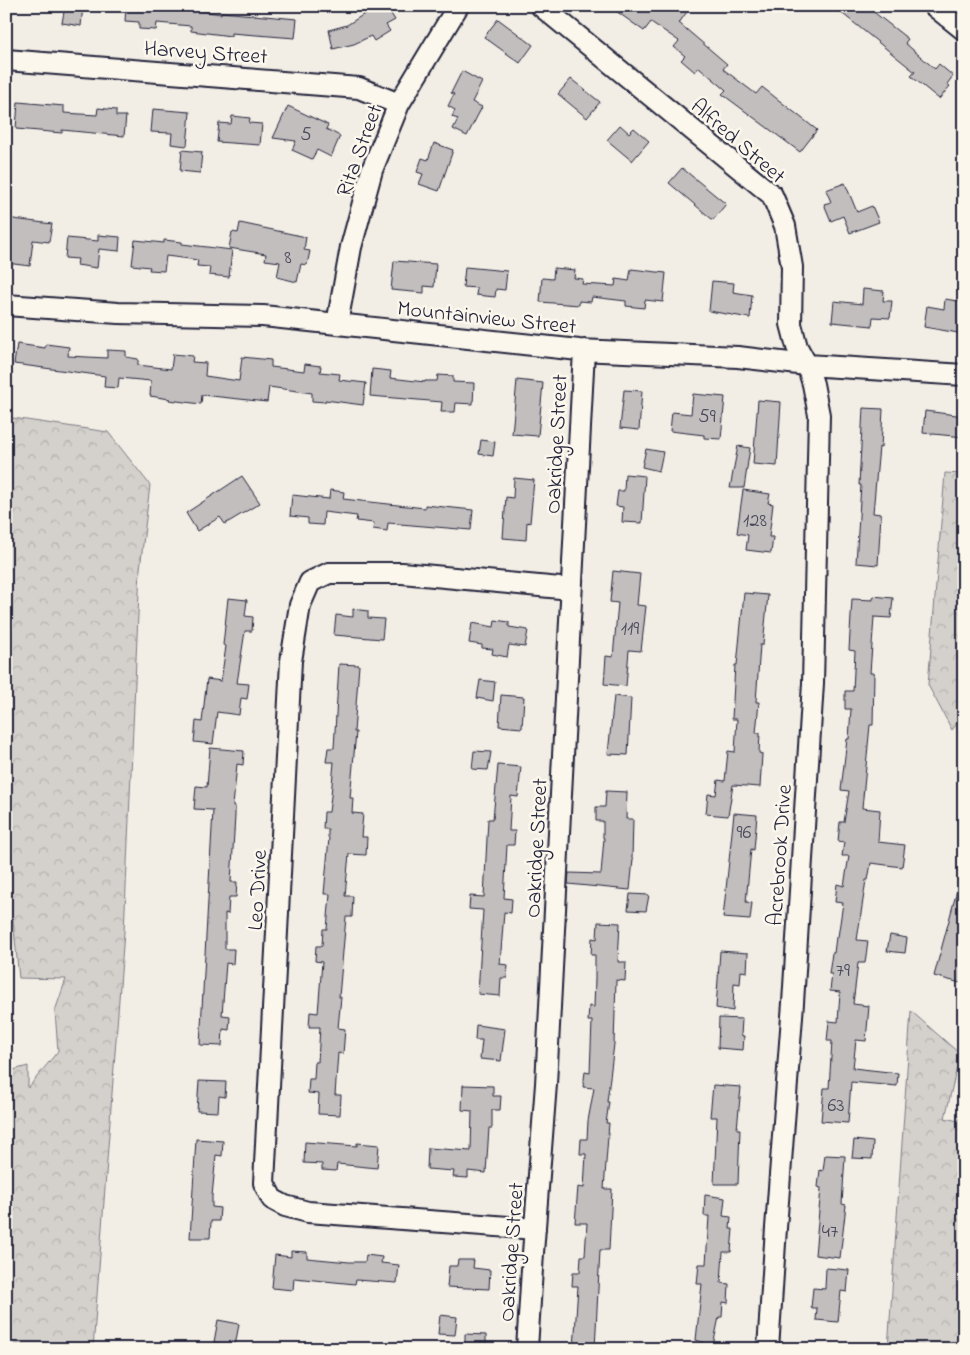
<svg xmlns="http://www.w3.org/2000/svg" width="970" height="1355" viewBox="0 0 970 1355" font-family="'Indie Flower',sans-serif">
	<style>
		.forest { fill: url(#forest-crowns); stroke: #7b7a84 }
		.building { fill: #c2bebe; stroke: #22223b }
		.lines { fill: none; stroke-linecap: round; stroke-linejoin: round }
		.street-casing { stroke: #22223b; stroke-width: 24 }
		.street { stroke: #fbf7ec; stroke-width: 20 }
		.labels { text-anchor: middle; stroke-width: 5; stroke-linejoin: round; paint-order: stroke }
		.number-label { font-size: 20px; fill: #4a495c }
		.street-label { font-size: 22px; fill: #22223b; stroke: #fbf7ec }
	</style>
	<defs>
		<pattern id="forest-crowns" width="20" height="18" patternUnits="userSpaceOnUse" patternTransform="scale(1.25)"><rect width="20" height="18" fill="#d4d1cc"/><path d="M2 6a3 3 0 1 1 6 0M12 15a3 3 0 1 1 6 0" fill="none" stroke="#b6b3b0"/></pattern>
	</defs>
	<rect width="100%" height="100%" fill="#f2eee5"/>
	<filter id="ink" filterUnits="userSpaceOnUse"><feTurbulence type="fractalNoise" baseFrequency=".02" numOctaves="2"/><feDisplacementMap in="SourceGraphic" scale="10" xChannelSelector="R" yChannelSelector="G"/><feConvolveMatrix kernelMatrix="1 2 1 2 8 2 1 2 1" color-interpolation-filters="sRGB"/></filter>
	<g filter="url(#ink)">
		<!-- forest -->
		<path class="forest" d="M6,417L108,432L150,485L140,569L124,932L93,1349H6V1072L28,1066V1088L58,1051L55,1011L66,979L19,978L13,920L6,917Z
			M945,473L964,474V716L952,730L928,685Z
			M911,1011L960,1054L945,1118L958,1121L964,1106V1308L955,1349H888Z"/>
		<!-- building -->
		<path class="building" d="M65,6H83L81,26L62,23Z
			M126,6H169L221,14V12L297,19L295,38L231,33V36L191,31V26L157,23L156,30L139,29V22L125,21Z
			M377,6H386L395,20L386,25L390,31L374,41L371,36L354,44L333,49L329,30L347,25Z
			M609,6H691L679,23L727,64L723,69L756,94L762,87L817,130L800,152L722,94L726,90L699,67L695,72L681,60L685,56L674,47L679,41L651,22L644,31Z
			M833,6H866L908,39L905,43L935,69L939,64L953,76L947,84L950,86L939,99L911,76L915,72Z
			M498,19L533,45L520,63L484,37Z
			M462,71L482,82L472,102L482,107L467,136L453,129L458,119L452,117L455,110L448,106L454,94L451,93Z
			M571,79L600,102L587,118L558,94Z
			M18,102L64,106V113L97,115L98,108L116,110V116H126L124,136L62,130V133L16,129Z
			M288,106L328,125L326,129L340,136L331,157L317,150L312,159L292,150L296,141L273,138Z
			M153,109L190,112L187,146L171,144L172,133L151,132Z
			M232,116L250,118L249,123L262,124L260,145L217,142L219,123L231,124Z
			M620,125L629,133L634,128L649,141L632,161L607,140Z
			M434,143L453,150L439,191L419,184L423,174L417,172L422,158L428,160Z
			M182,150L202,152L200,173L180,171Z
			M682,168L726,204L713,220L669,183Z
			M845,183L857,212L872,206L879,222L850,233L843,216L831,221L824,204L831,202L826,190Z
			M6,218L52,224L49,242L33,240L30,266L6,263Z
			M240,223L306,237L304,250L310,251L307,265L301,264L297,282L277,277L280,262L265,260L266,254L229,248L232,232L238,233Z
			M98,235L120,237L119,251L99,249L97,268L77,265L78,259L65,258L67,238L98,241Z
			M135,240L164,243V240L182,242V244L232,250L229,277L209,275L210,267L197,266L198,260L166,256L164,271L149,270L150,267L132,265Z
			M394,261L436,264L434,287L424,286V293L391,290Z
			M465,267L507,271L505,290L496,289L495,297L476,295L477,288L463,287Z
			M554,268L575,270L574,278L583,279L582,284L615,286L616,279L629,281L631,269L666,273L663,302L645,300L644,308L626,306V301L592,297L591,302L579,301V305L540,302L542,278L553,279Z
			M712,281L734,283L733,292L752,295L750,318L709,311Z
			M863,289L884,291L883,301H892L890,318L873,317L872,326L832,322L834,301L862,304Z
			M945,299L964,302V334L924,327L927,306L944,309Z
			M17,344L45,348L46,344L69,347L68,356L107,358V350L126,351V357L138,359V365L171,369L173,354L193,356L192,362L206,363L205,376L239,381L242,357L271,360V367L304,371L305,364L321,366L320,372L340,374L339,380L366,383L363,405L325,400V402L312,401V393L269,387L267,402L202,395L201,404L169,400L170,399L150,396L151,381L119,378L118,388L104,387L105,376L14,364Z
			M372,369L391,371L390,378L425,382V381H437L438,375L453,376V382L474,383L473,404L456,403L455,412H441L442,402L370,396Z
			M517,380L543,383L538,436L512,434Z
			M624,390L642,391L639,430L620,428Z
			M693,394L725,397L721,439L704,438V435L670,431L672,412L691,414Z
			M758,400L781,402L777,466L753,464Z
			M863,408L883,409L881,448L879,447L873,513L881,514L878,565L856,563L861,485H859Z
			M925,411L964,416V437L923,433Z
			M481,440L495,442L493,456L479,454Z
			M738,446L750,448L744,488H730Z
			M646,449L663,452L659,471L642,467Z
			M625,474L645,476L642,523L622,522L623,507L616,506L618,491H624Z
			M242,476L260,503L225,524L220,517L197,531L186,513Z
			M514,478L534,480L530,523L527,522L526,540L503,538L506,497L513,498Z
			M330,490L344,492L343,499L425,508V505L473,510L471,530L388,523L387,531L373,529L374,523L356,521L357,516L324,512L323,525L308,524V518L290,516L292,495L329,499Z
			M743,490L770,494L768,503L773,504L769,537H773L771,553L746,550L748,535L737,533Z
			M613,571L640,574L637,605L646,606L641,651L629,650L626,686L604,684L606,656L613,657L618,603L610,602Z
			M744,593L768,595L763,645H760L756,702H759L756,733H760L759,753L762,754L760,787L733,785L728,816L706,814L708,794L716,795L718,780L725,781L728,751L735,752L737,719H732L735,665H737Z
			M873,596L893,598L891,618L874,617L870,673H874L873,725H870L862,808L880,810L878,842L905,845L902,867L871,863L868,880H866L857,940L868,941L865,963H858L853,1004L869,1006L866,1041L856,1040L853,1068L898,1073L897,1086L851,1082L848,1123L821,1121L824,1088H829L832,1041H827L829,1021L838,1022L840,992L830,991L832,974H829L832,953H834L836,937H838L843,903L835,902L837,884L844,886L849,856H842L844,842L838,841L840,822H844L849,791L841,790L847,739H849L851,709H845V691H853L855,651L849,650L852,599L873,600Z
			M228,598L247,600L245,616L253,617L252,631H245L237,683L249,684L247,699L241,698L239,715L217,712L213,744L194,742L196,721L202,722L207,679L221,681L226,646L223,645Z
			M353,609L368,611V618L384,619L382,639L334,635L336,615L353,617Z
			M495,620L509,622V627L528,630L525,647L509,645L507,657L492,654L493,649L482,648V645L469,643L472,623L494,627Z
			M339,664L359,665L354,732H356L350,798H353L352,813L363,814L361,837H367L366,855L349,854L345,896H353L352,917H346L339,997H341L338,1028L345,1029L343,1054L338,1053L335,1095H341L340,1115L318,1114L319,1094L308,1093L309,1079H314L315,1062H318L320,1027H309L310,1012L318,1013L322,962L315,961L316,946H322L323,929H327L330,894H324L329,838L328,837V829H323L324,812H329L331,796L334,762H326L328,748H334Z
			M480,680L495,682L493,701L477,698Z
			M501,695L524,697L522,728L499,726Z
			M614,696L631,698L628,755L608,754Z
			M210,748L244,751L243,765L237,764L233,806H235V816L231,882H237L236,897H229L228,914L225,913V949H234L233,964L226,963L222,1015L230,1016L229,1030L223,1029L222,1046L200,1045L213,810L194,809L196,786L207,787Z
			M474,751L491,752L488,770L472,769Z
			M498,765L521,767L518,797L511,796L509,831H515L514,845H507L504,898L512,899L511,913L504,912L500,964L508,965L507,978H501L500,996L478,994L483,910L469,909L470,896L484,897L488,819H493Z
			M606,791L627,792L626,819H633L632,859H633L630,890L568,884L569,873L601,874L604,838H603V821H596V807H605Z
			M734,813L757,815L754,850L751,849L746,902L752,903L750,920L723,918Z
			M959,883H964V984L934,976Z
			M630,894L649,895L646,911L628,910Z
			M598,922L620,923L618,962H626L625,981L616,980L614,1044L607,1102H609L606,1123H609L604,1189H612L609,1250H600L595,1349H574L578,1286H572L573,1272H580L581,1256H585L587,1223H575L578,1187L584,1188L586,1154H580L581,1139H587L588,1121L594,1088L583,1087L585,1072L590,1073L592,1021H588L589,1006L594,1007L595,979V955H591L592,938L597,939Z
			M890,935L907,938L905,953L887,951Z
			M720,951L748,953L747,972L741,971L740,984L734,983L733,1011L716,1008Z
			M719,1018L742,1019L741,1036H744L743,1050L718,1048Z
			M476,1025L505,1029L501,1061L480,1059L482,1040H475Z
			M199,1081L226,1082L225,1097L219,1096L218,1112L197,1111Z
			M463,1085L493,1086V1096H501L500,1110H492V1128H489L486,1173L468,1171V1178L453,1177L454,1171L427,1169L428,1148L471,1151L472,1111L462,1110Z
			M713,1085L741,1087L737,1129H740L738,1184H714L717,1117H710Z
			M196,1139L223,1141L222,1156L216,1155L212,1196V1207L220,1208L219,1221H211L210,1238H190Z
			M854,1140L873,1142L872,1159L852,1158Z
			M305,1142L357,1146V1143L379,1145L377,1168L337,1164L336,1171L322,1170V1164L304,1163Z
			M825,1155L845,1156L842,1204L846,1205L840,1258L815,1255L821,1188L818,1187L820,1170L823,1171Z
			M705,1195L725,1198L723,1216L731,1217L730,1229H733L731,1252H723L721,1283L729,1284L728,1303L723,1302L722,1317H719L713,1346L696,1340L702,1284H697L699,1264H706L709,1216H704Z
			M291,1251L307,1252V1258L349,1262H365L366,1255L382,1257L381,1263L399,1265L397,1283L356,1280L355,1284L294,1278L293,1290L272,1288L275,1255L291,1257Z
			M458,1260H474L473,1268L490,1270L489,1289L447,1287L449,1266H457Z
			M826,1268L849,1270L847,1292L841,1291L838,1322L816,1320L817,1308H811L813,1288L825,1289Z
			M440,1315L457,1317L455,1335L438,1334Z
			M218,1320L239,1324L235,1346L214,1342Z
			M465,1334L486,1335V1349H465Z"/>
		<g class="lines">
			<defs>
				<path id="street" d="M541,6L772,195L785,226L792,267L791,324L797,347L807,365L813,384L819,415L813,683L793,1003L776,1228L768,1349
					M934,6L964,30
					M6,60L359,88L399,104
					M6,305L118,313L263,316L579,350L738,357L807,365L964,375
					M337,324L351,247L372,170L399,104L458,6
					M535,1229L308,1212L285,1206L272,1199L264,1183L291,661L300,605L310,582L329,573H402L571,589
					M527,1349L533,1253L546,1084L584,350"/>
			</defs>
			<!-- street casing -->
			<use href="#street" class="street-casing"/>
			<!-- street -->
			<use href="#street" class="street"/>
		</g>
	</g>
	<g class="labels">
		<!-- number labels -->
		<g class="number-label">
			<text x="306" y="140">5</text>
			<text x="288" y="263">8</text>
			<text x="707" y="422">59</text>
			<text x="755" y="526">128</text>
			<text x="630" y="634">119</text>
			<text x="744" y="838">96</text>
			<text x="843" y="976">79</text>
			<text x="836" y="1111">63</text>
			<text x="830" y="1237">47</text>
		</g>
		<!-- street labels -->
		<g class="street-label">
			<text transform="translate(206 51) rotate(4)" y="8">Harvey Street</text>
			<text transform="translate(739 140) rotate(41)" y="8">Alfred Street</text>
			<text transform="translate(358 150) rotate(-70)" y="8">Rita Street</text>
			<text transform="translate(487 316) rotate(6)" y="8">Mountainview Street</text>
			<text transform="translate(555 444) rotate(-87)" y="8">Oakridge Street</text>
			<text transform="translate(535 848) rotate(-87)" y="8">Oakridge Street</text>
			<text transform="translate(778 855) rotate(-86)" y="8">Acrebrook Drive</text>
			<text transform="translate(256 890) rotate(-87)" y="8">Leo Drive</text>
			<text transform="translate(510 1252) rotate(-86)" y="8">Oakridge Street</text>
		</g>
	</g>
	<!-- margin -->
	<rect width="970" height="1355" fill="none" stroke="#fbf7ec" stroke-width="25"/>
	<rect x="12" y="12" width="945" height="1330" fill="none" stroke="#22223b" stroke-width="2" filter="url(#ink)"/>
</svg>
